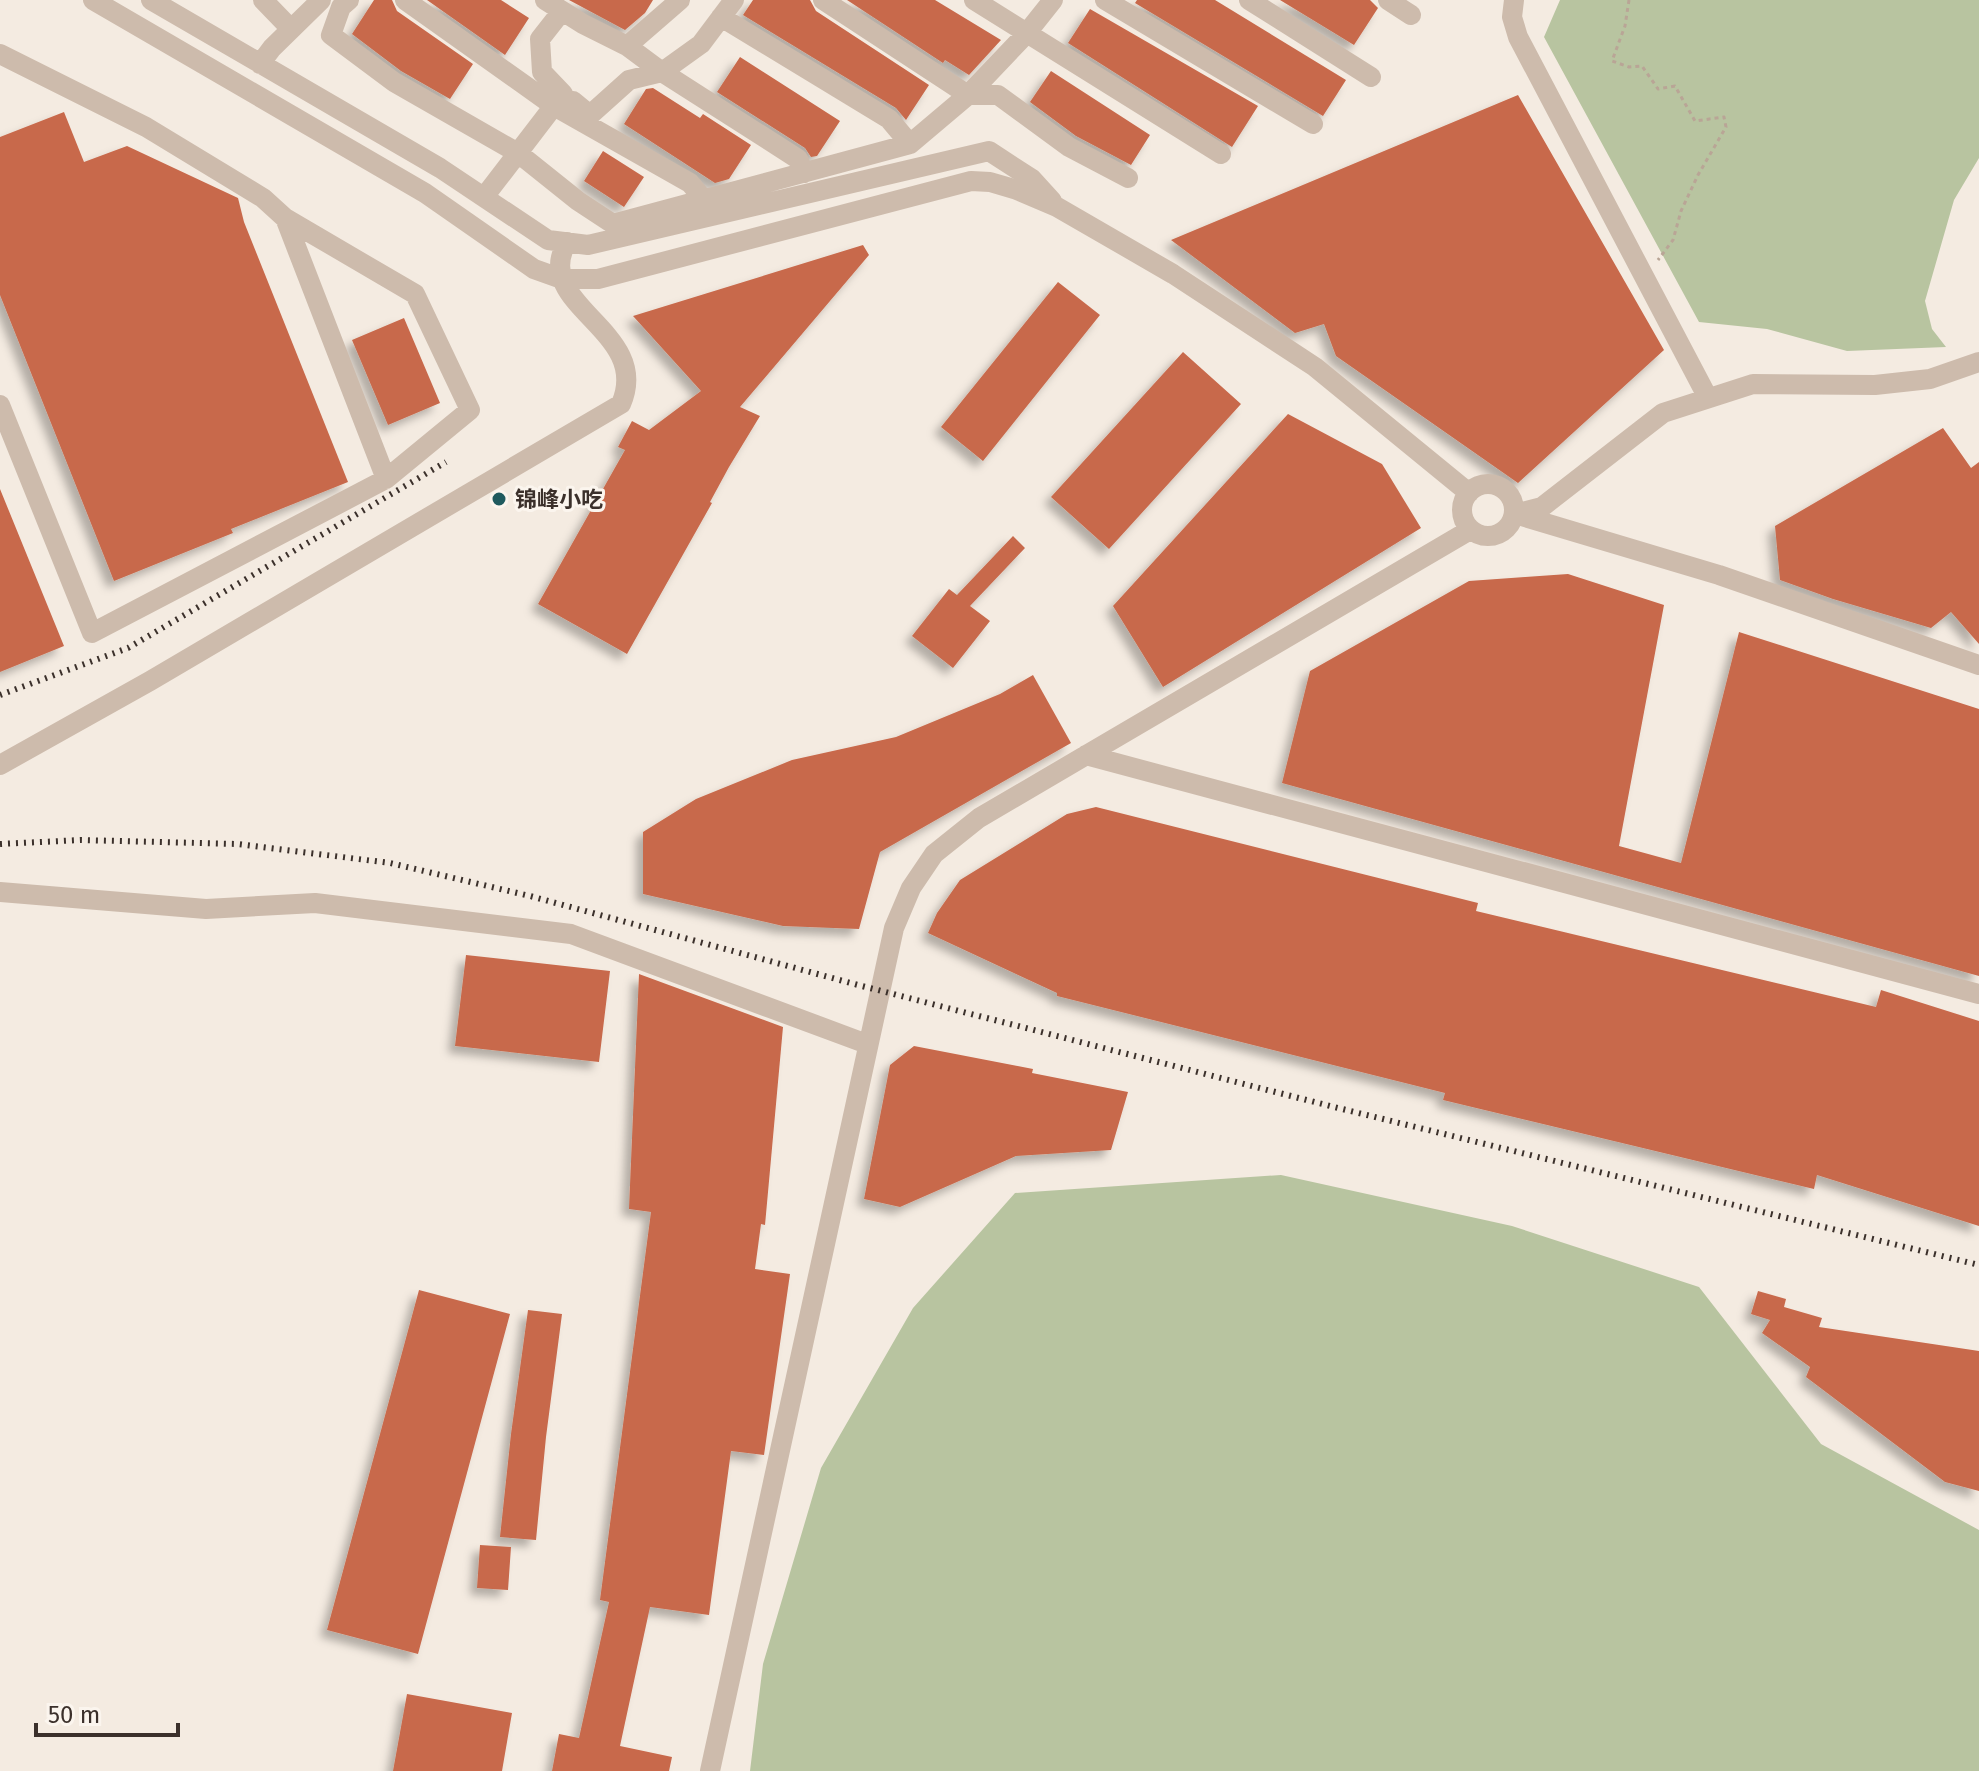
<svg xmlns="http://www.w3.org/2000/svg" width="1979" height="1771" viewBox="0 0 1979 1771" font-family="'Fira Sans','Noto Sans SC',sans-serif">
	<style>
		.green { fill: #b8c4a0 }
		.building { fill: #c8694b; filter: url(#shadow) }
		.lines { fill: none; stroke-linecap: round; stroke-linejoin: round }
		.path { stroke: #b9a596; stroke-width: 3; stroke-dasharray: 4 4; stroke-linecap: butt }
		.minor { stroke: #cdbbac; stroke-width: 20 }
		.rail { stroke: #3b302b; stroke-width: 6; stroke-dasharray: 2 6; stroke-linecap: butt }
		.poi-dot { fill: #1f5a5e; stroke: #fbf5ee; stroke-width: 3 }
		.labels { text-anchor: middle; stroke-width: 6; stroke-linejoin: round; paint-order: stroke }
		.poi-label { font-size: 22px; font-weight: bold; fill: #3b302b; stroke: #fbf5ee; text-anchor: start }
	</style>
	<defs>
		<filter id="shadow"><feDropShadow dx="-7" dy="7" stdDeviation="4" flood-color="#0004"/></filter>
	</defs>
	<rect width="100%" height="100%" fill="#f4ebe1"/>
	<!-- green -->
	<path class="green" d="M1560,0H1979V158L1954,200L1925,301L1932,329L1946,347L1847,351L1767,329L1699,322L1544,37Z
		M1281,1175L1512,1226L1699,1287L1821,1444L1979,1530V1771H750L763,1664L821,1468L913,1308L1015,1193Z"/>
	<!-- building -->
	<path class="building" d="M374,0H392L397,11L473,64L450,99L401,71L352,34Z
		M427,0H501L529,18L505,55Z
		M569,0H653L645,13L625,30Z
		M753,0H810L816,11L929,85L906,120L896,108L743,15Z
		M847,0H935L1001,40L969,75L945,60L943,63Z
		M1137,0H1215L1346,80L1323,116L1135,3Z
		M1280,0H1370L1378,8L1354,45Z
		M1090,9L1258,106L1232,147L1068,43Z
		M740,57L840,121L817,156L811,157L805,148L717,92Z
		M1051,71L1150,135L1131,165L1076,136L1030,102Z
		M653,88L700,118L703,114L751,145L729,179L715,183L624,124L646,89Z
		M1518,95L1664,350L1518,483L1336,356L1324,324L1295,333L1171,240Z
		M64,112L84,162L127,146L238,198L244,222L348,482L231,529L233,533L114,581L0,295V137Z
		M603,151L644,177L624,207L584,181Z
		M863,245L869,255L740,407L760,416L729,467L710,502L712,503L627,654L538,604L625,450L618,447L632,421L649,430L701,391L633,316Z
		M1058,282L1100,315L983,461L941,427Z
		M404,318L440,403L388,425L352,340Z
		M1183,352L1241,404L1109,549L1051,497Z
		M1288,414L1382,464L1421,528L1163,687L1113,606Z
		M1943,428L1971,468L1979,462V644L1951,612L1931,628L1833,599L1780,580L1775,526Z
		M0,489L64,646L0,672Z
		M1013,536L1025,548L970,606L990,621L953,668L912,636L949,589L957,595Z
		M1568,574L1664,605L1619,846L1681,863L1739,632L1979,709V976L1282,783L1310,671L1469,581Z
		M1033,675L1071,743L880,852L859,929L783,926L643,894V832L696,799L792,760L896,737L1000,694Z
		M1096,807L1478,903L1476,911L1876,1007L1881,990L1979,1021V1226L1817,1175L1814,1189L1443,1100L1445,1093L1057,996V993L928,933L937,913L960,880L1067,814Z
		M466,955L610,971L599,1062L455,1046Z
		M639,974L783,1027L765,1225L761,1224L755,1269L790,1274L764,1455L731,1451L709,1615L650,1607L620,1746L672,1757L669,1771H552L559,1734L579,1738L609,1602L600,1600L651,1212L629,1209Z
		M914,1046L1033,1069L1032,1073L1128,1092L1111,1150L1016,1156L900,1207L864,1199L890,1065Z
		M419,1290L510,1314L418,1654L327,1630Z
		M1758,1291L1786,1299L1784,1307L1822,1318L1819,1327L1979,1351V1491L1945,1482L1806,1377L1810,1367L1762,1333L1770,1320L1751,1314Z
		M528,1310L562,1314L546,1437L536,1540L500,1537L511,1434Z
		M480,1545L511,1547L508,1590L477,1588Z
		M407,1694L512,1713L502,1771H393Z"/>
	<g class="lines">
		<!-- path -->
		<path class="path" d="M1629,0L1625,26L1612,61L1629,67L1642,66L1658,89L1675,86L1695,121L1724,117L1726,127L1698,175L1681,211L1673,240L1658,260"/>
		<!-- minor -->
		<path class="minor" d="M93,0L425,193L534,269L562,279H598L971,181L990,182L1017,190L1057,207L1173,274L1315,367L1469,493
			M151,0L440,168L548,240L588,245L989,151L1032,179L1052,201
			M263,0L291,29
			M349,0L341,7L331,35L394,82L518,153L578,201L613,224L910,144L968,95L1026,34L1053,0
			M405,0L554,106L690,183L704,200
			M545,0L583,24L627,46L662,72L798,159L804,173
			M823,0L968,95H998L1069,147L1128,178
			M974,0L1221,154
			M1105,0L1313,124
			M1249,0L1371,77
			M1388,0L1411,15
			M1514,0L1512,17L1518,37L1708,398
			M721,17L889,119L910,144
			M627,46L680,0
			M0,54L146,127L263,198L285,218L386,479L92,633L0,405
			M260,64L272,48L321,0
			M573,101L590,115L629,80L662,72L701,44L734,0
			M484,197L563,94L542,72L540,39L562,11
			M285,218L415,294L470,410L386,479
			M1462 510a26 26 0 1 1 52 0a26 26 0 1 1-52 0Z
			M1514,514L1542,507L1663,413L1753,384L1875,385L1930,379L1979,362
			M1515,514L1719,575L1979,665
			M1086,755L1979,994
			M0,765L150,681L621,404C653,330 530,306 567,242
			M0,892L206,909L315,903L571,934L867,1044
			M710,1771L894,928L911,888L934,854L979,818L1470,530"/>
		<!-- rail -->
		<path class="rail" d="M0,695L128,648L446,462
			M0,844L81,840L238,844L390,863L530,896L858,985L1330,1106L1979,1265"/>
	</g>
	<!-- markers -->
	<circle class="poi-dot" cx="499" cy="499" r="8"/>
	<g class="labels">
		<!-- poi labels -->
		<g class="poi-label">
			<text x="515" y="507">锦峰小吃</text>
		</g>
	</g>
	<!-- scale -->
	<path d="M36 1723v12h142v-12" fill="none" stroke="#3b302b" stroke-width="4"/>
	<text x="48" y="1723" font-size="24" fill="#3b302b" stroke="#fbf5ee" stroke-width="6" paint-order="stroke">50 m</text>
</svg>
